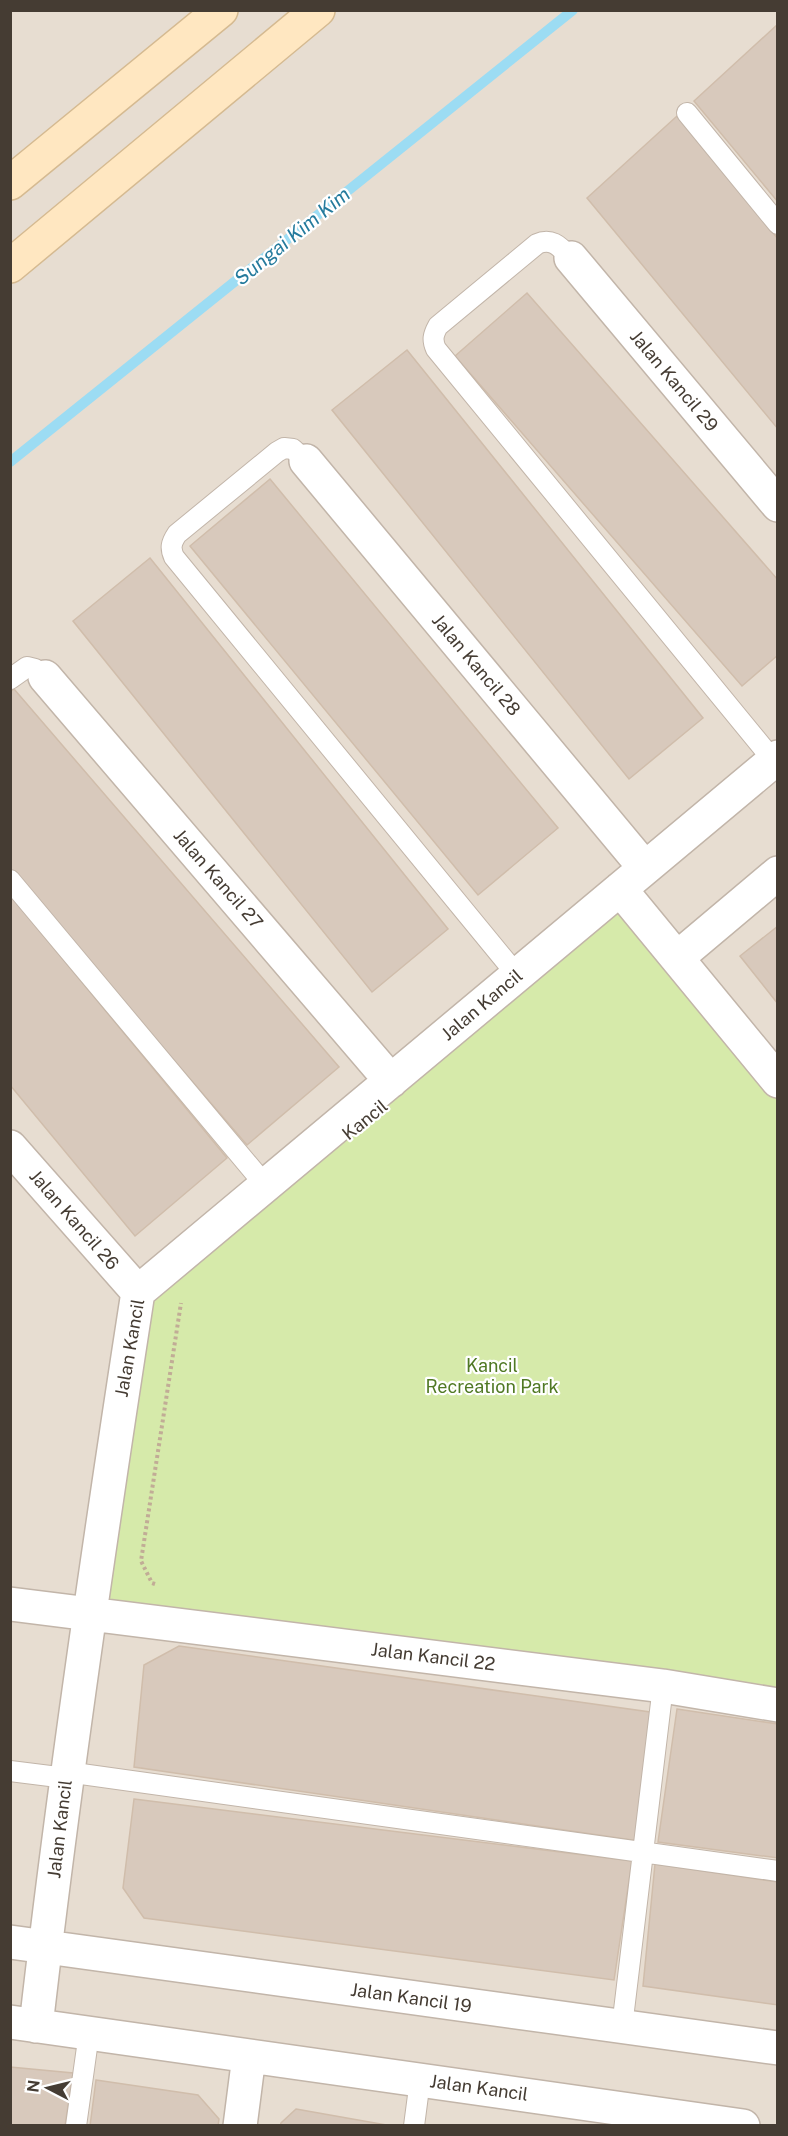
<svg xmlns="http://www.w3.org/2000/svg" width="788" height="2136" viewBox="0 0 788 2136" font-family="'Public Sans',sans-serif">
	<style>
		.residential { fill: #e7ddd1 }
		.green { fill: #d6eaaa }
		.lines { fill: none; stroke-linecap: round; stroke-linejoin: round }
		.stream { stroke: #9cdcf3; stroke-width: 10 }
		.building { fill: #d8c9bc; stroke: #d0bdab; stroke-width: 1.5 }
		.lane-casing { stroke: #c2b5a9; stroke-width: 22 }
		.street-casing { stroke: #c2b5a9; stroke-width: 36 }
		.secondary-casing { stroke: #d5ba91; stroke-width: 36 }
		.path { stroke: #c1ac96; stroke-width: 4; stroke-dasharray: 3 3; stroke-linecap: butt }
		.lane { stroke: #fff; stroke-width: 20 }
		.street { stroke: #fff; stroke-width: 33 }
		.secondary { stroke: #ffe7c1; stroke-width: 33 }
		.labels { text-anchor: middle; stroke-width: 4.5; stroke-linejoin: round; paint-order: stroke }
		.street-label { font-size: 18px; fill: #453c33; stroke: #fff }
		.park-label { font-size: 18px; fill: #507924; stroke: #fff }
		.water-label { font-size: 20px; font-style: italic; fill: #257b9d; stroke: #fff }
	</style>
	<rect width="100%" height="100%" fill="#f3ece4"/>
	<!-- residential -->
	<path class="residential" d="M11,11H777V2125H11Z"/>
	<!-- green -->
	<path class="green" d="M616,884L777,1081V1705L101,1612L153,1298Z"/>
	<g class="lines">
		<!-- stream -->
		<path class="stream" d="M10,462L573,10"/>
	</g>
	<!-- building -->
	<path class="building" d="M778,24V202L694,101Z
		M677,116L778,239V429L587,198Z
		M527,293L778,580V655L742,686L455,356Z
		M407,350L703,718L629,779L332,410Z
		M270,479L558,828L478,895L190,546Z
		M150,558L448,929L372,992L73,621Z
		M14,689L339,1067L247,1145L10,870V692Z
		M10,895L227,1158L135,1236L10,1085Z
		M778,926V1004L740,956Z
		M179,1646L650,1712L639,1841L134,1767L144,1665Z
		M677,1709L778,1724V1858L658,1842Z
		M134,1799L632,1861L614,1980L144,1918L123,1888Z
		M655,1864L778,1882V2005L643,1986Z
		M10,2067L73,2073L65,2126H10Z
		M96,2080L198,2095L219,2119L218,2126H90Z
		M296,2109L392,2126H280L281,2123Z"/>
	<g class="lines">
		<defs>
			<path id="lane" d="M687,113L778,224
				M571,258C560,247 552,237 537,244L438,326C433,335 432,340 436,349L773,760
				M306,461L293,449L284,448L277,452L177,534C171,543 170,548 174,557L517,975
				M10,679L27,667L35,669L45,677
				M10,880L266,1186
				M10,1771L66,1778
				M67,1772L778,1871
				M622,2027L663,1686
				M76,2126L89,2033
				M414,2126L420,2080"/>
			<path id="street" d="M571,258L778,505
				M306,461L645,868
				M45,677L391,1081
				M620,889L778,1081
				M677,958L778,873
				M10,1147L138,1292
				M10,1604L663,1686L778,1705
				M10,1942L778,2048
				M10,2022L743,2126
				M36,2026C64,1781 100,1537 138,1292L778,757
				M240,2126L249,2056"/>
			<path id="secondary" d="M10,183L221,10
				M10,266L318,10"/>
		</defs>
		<!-- lane casing -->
		<use href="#lane" class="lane-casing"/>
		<!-- street casing -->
		<use href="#street" class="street-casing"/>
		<!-- secondary casing -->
		<use href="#secondary" class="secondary-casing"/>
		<!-- path -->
		<path class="path" d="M155,1584L152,1583L141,1561L181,1303"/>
		<!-- lane -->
		<use href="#lane" class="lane"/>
		<!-- street -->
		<use href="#street" class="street"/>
		<!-- secondary -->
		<use href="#secondary" class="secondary"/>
	</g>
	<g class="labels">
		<!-- street labels -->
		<g class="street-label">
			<text transform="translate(674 381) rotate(50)" y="6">Jalan Kancil 29</text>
			<text transform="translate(476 665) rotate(50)" y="6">Jalan Kancil 28</text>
			<text transform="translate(218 879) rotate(49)" y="6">Jalan Kancil 27</text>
			<text transform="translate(482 1005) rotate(-40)" y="6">Jalan Kancil</text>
			<text transform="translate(365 1120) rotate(-39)" y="6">Kancil</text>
			<text transform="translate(74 1220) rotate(49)" y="6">Jalan Kancil 26</text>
			<text transform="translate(130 1348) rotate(-80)" y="6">Jalan Kancil</text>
			<text transform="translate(433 1657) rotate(7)" y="6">Jalan Kancil 22</text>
			<text transform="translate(60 1829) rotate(-83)" y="6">Jalan Kancil</text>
			<text transform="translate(411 1998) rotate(8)" y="6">Jalan Kancil 19</text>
			<text transform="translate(479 2088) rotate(8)" y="6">Jalan Kancil</text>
		</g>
		<!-- park labels -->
		<g class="park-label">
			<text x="492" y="1372">Kancil<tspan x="492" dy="21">Recreation Park</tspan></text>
		</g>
		<!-- water labels -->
		<g class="water-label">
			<text transform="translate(292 236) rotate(-39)" y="7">Sungai Kim Kim</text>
		</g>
	</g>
	<!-- border -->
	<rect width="788" height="2136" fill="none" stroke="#453c33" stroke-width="24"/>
	<!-- north arrow -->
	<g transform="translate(48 2088) rotate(277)" stroke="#ffffff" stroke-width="4.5" paint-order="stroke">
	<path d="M0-4.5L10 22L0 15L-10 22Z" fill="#453c33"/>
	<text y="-9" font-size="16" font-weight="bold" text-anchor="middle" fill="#453c33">N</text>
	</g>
</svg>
